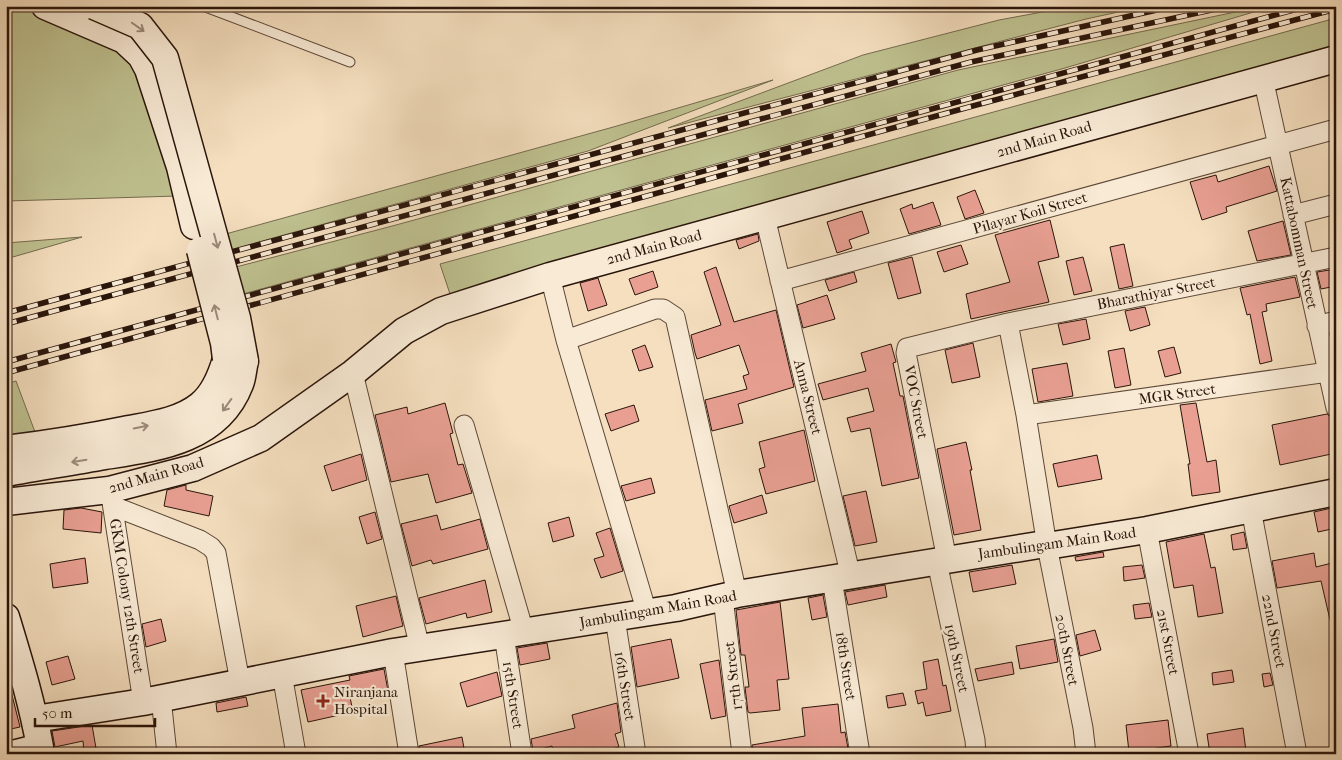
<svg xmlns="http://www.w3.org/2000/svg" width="1342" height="760" viewBox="0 0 1342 760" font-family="'IM FELL French Canon',serif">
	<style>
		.green { fill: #bfc190; stroke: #746b4e }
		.building { fill: #e9a093; stroke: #2a150b }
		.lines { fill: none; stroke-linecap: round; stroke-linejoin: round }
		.lane-casing { stroke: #5d4838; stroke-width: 11 }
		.street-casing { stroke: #5d4838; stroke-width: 21 }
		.secondary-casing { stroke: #2a150b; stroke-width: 29 }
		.lane { stroke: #f8ead5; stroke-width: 9 }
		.street { stroke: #f8ead5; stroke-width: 19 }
		.secondary { stroke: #f8ead5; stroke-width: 26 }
		.rail-casing { stroke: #2a150b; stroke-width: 5.5 }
		.rail { stroke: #f8ead5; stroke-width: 4; stroke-dasharray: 11; stroke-linecap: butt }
		.secondary-bridge-casing { stroke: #2a150b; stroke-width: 29; stroke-linecap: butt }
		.secondary-bridge { stroke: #f8ead5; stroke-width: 26 }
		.oneway { stroke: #9b8a7a }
		.poi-dot { fill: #8f2418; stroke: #f8ead5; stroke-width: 2 }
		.labels { text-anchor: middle; stroke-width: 4.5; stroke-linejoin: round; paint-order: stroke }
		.street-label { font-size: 15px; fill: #2a150b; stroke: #f8ead5 }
		.poi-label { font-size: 15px; fill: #2a150b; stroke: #f8ead5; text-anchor: start }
	</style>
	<rect width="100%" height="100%" fill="#f5dfbf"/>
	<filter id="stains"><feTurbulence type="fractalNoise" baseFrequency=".004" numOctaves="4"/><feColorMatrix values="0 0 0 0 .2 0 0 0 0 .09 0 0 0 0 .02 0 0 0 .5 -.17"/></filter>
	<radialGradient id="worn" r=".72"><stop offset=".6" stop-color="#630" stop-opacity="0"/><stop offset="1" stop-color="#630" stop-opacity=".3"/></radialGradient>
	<!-- green -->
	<path class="green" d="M6,6H20L119,47L137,68L178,196L6,201Z
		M1075,6H1146L1086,19L668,128L863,55L999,20Z
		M1264,6H1274L1065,68L243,294L236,267L396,225L958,70Z
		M1336,18V50L452,300L440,264Z
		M773,80L588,151L226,251L222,235L617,126Z
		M82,237L6,259V243Z
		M16,381L35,432L6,437V384Z"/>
	<!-- building -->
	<path class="building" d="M1269,166L1277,191L1226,207L1227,212L1202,220L1190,182L1216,175L1218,182Z
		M975,190L984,213L965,219L957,197Z
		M933,202L941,225L909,234L900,209L912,204L913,209Z
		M862,211L869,233L849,240L852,248L837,253L827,222Z
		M1050,220L1059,257L1038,262L1049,302L971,319L966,294L1010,282L995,235Z
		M1283,221L1291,255L1257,261L1248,231Z
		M758,234L759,241L739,249L736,240Z
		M1124,244L1133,286L1119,289L1110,247Z
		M961,245L968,264L944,272L937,252Z
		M912,257L921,293L898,299L888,263Z
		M1083,257L1092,291L1074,295L1066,261Z
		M716,267L734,322L776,310L794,387L738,404L743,423L712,431L705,400L747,389L743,376L749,374L739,345L697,359L695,353L691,335L721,325L704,272Z
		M1336,269V286L1321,289L1317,272Z
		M653,271L658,287L635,295L629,279Z
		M854,272L857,282L829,291L825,280Z
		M1295,277L1300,297L1266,304L1267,311L1262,312L1272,361L1260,364L1250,314L1247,315L1240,288Z
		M598,278L607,305L588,311L580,283Z
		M827,295L835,319L803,328L797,305Z
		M1145,307L1150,325L1130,331L1125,311Z
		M1086,319L1090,339L1063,345L1058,324Z
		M973,343L980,377L952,383L945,350Z
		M891,344L896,362L893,363L900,396H903L919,478L882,486L870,428L851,432L847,418L874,411L868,388L823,400L818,384L866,371L861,353Z
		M645,345L653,367L639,371L632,350Z
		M1174,347L1181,373L1165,377L1158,351Z
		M1124,348L1131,385L1115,388L1108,351Z
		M1067,363L1073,396L1038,402L1032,369Z
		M445,403L453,433L450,434L458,465L463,464L472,493L436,503L428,474L391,482L375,415L407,407L408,414Z
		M1196,403L1207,462L1216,460L1220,492L1192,496L1188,464H1190L1180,405Z
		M634,405L639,421L611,431L605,414Z
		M1327,414L1334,419L1336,426V453L1280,465L1272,425Z
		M804,430L815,481L766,494L759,469L765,467L759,442Z
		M966,442L972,470H970L981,530L954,535L937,449Z
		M361,454L367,480L332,491L324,466Z
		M1097,455L1102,479L1058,487L1053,464Z
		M651,478L655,493L626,501L621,486Z
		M186,485V490L213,496L209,516L164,506L167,490Z
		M866,491L877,542L855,546L843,496Z
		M762,495L767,513L734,523L729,506Z
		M1336,507V528L1318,532L1314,512Z
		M81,508L102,512L101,533L63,529L64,510Z
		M375,512L382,539L367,544L359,517Z
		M437,515L441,530L480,519L488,549L433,564L431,560L412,566L401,524Z
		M569,517L574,536L553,542L548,523Z
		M610,528L623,571L601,578L594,559L604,556L596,533Z
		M1244,532L1247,548L1233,550L1231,535Z
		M1204,534L1211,568L1215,567L1223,613L1198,617L1193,585L1174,588L1166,542Z
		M1103,552L1104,557L1076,561L1075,557Z
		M1314,553L1316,567L1336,562V620H1330L1321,581L1277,588L1272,561Z
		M85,558L88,583L53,588L50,564Z
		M1012,565L1016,584L973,592L969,572Z
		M1142,565L1145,578L1124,581L1123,567Z
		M485,580L492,612L467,618L466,613L426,624L419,598Z
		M885,585L887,597L848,605L845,592Z
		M823,595L827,617L812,620L808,598Z
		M396,596L403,626L363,637L356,606Z
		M780,602L789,679L777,680L780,710L750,713L748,712L745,687H749L745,655H741L736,610Z
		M1149,603L1152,617L1135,619L1133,605Z
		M161,619L166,641L146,647L142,624Z
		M1095,630L1101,650L1080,656L1076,635Z
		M671,639L679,678L637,687L631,647Z
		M1054,639L1058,662L1020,669L1016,646Z
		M547,643L550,659L520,665L517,648Z
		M68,656L75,679L52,685L46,662Z
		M938,659L943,686L946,685L951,711L926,716L923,702L918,704L915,691L927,689L923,662Z
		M719,660L726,716L711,719L700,664Z
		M1012,662L1014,674L978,681L975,669Z
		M384,669L388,691L350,697L353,712L308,722L301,690L350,680L349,676Z
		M1232,670L1234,682L1213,685L1212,673Z
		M497,672L502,696L467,707L460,683Z
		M1270,673L1273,685L1264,687L1262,674Z
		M11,691L20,727L6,730V692Z
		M903,693L906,705L888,708L886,696Z
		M246,697L248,706L217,712L216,703Z
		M617,703L621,732L615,734L619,747L596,754H554L552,746L533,751L531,739L575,728L572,715Z
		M838,704L841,733L845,732L849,754H753L752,745L805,736L802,708Z
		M1168,720L1171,746L1129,752L1126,725Z
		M92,725L97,754H84L83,741L55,747L52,731Z
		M1243,728L1246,751L1228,754H1210L1207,734Z
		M462,737L465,754H420L419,746Z"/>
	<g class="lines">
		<defs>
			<path id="lane" d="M203,6L350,62"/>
			<path id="street" d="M1263,78L1336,408
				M1293,215L1336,204
				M765,217L851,577
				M550,276L566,340L647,613
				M780,281L1336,129
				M1008,323L1026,415L1047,546L1083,728L1086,754
				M1317,326L1336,321
				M566,340L655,309H663L675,317L737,594
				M353,373L420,648
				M1026,415L1328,372
				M464,425L524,632
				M111,496L143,702
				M113,506L200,540L211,547L216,553L240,682
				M1251,509L1297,754
				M1147,530L1189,754
				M947,560L906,353L907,348L1008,323L1336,257
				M937,562L975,740L976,754
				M832,579L860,754
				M723,598L742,754
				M615,618L636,754
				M504,635L522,754
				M393,652L409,754
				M282,674L296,754
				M6,678L23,673
				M161,698L167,754"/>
			<path id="secondary" d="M45,6L124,40L141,56L148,69L180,167L194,226
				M6,449C46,444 85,438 124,430C149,425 179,422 200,405C214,394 221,376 226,359
				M6,473C39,467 72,462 105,456C157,448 218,441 240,384C243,377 243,368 245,361
				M6,502L109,490L193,468L261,438L353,373L404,331L441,311L550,276L1336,59
				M6,617C19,660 32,702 40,747L12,754
				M35,719L143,702L393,652L676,608L737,594L1045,544L1047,546L1147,530L1336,492"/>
		</defs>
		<!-- lane casing -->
		<use href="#lane" class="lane-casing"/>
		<!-- street casing -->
		<use href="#street" class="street-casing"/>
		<!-- secondary casing -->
		<use href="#secondary" class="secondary-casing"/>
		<!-- lane -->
		<use href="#lane" class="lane"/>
		<!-- street -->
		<use href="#street" class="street"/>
		<!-- secondary -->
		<use href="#secondary" class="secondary"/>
		<defs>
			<path id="rail" d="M6,313L977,50L1175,6
				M6,324L971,62L1230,6
				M6,362L1308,6
				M6,373L969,107L1336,9"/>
		</defs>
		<!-- rail casing -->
		<use href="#rail" class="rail-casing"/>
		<!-- rail -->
		<use href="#rail" class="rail"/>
		<defs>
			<path id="secondary-bridge" d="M94,6L140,26L165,58L237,318L245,361
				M200,250L224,343L226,359"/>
		</defs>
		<!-- secondary-bridge casing -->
		<use href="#secondary-bridge" class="secondary-bridge-casing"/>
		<!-- secondary-bridge -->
		<use href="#secondary-bridge" class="secondary-bridge"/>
	</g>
	<!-- one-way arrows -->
	<defs><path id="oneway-shaft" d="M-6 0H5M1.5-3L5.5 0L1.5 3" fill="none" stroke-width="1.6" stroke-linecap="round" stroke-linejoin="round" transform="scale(1.25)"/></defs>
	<g class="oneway">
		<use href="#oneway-shaft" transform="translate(138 27) rotate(35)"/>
		<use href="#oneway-shaft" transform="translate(216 241) rotate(75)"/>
		<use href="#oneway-shaft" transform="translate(216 312) rotate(-104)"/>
		<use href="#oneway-shaft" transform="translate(227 405) rotate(126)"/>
		<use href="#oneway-shaft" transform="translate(141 427) rotate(-11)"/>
		<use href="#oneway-shaft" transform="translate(79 461) rotate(171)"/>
	</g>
	<!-- markers -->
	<path class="poi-dot" d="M320.5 693.5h5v5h5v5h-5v5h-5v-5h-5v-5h5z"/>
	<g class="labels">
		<!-- street labels -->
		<g class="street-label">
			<text transform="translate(1044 139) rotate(-16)" y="5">2nd Main Road</text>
			<text transform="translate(1030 213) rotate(-16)" y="5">Pilayar Koil Street</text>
			<text transform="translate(1299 243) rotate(78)" y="5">Kattabomman Street</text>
			<text transform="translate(654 247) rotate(-15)" y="5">2nd Main Road</text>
			<text transform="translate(1156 293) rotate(-11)" y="5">Bharathiyar Street</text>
			<text transform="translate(1177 394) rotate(-8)" y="5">MGR Street</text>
			<text transform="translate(808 397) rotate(76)" y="5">Anna Street</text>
			<text transform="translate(916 402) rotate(79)" y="5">VOC Street</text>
			<text transform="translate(156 475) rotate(-16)" y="5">2nd Main Road</text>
			<text transform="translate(1057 543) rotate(-8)" y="5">Jambulingam Main Road</text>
			<text transform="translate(127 596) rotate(81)" y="5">GKM Colony 12th Street</text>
			<text transform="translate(658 609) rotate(-10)" y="5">Jambulingam Main Road</text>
			<text transform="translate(1274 631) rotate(79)" y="5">22nd Street</text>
			<text transform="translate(1168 642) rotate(79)" y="5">21st Street</text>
			<text transform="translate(1067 650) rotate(79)" y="5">20th Street</text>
			<text transform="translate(957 658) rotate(78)" y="5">19th Street</text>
			<text transform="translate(846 666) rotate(81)" y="5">18th Street</text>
			<text transform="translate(733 676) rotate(-97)" y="5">17th Street</text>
			<text transform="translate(625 686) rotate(81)" y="5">16th Street</text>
			<text transform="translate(513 695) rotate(81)" y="5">15th Street</text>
		</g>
		<!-- poi labels -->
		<g class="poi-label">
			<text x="334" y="697">Niranjana<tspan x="334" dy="17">Hospital</tspan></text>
		</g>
	</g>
	<!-- margin -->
	<rect width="1342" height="760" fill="none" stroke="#f5dfbf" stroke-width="25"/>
	<rect x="8" y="8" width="1327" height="745" fill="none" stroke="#2a150b" stroke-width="2.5"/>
	<rect x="12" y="12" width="1317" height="735" fill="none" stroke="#2a150b"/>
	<!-- scale -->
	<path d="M35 718v8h120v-8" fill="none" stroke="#2a150b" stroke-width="2.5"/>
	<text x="42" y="718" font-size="15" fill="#2a150b" stroke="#f8ead5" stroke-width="4" paint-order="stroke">50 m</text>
	<rect width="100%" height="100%" filter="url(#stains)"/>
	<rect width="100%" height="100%" fill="url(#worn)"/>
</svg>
